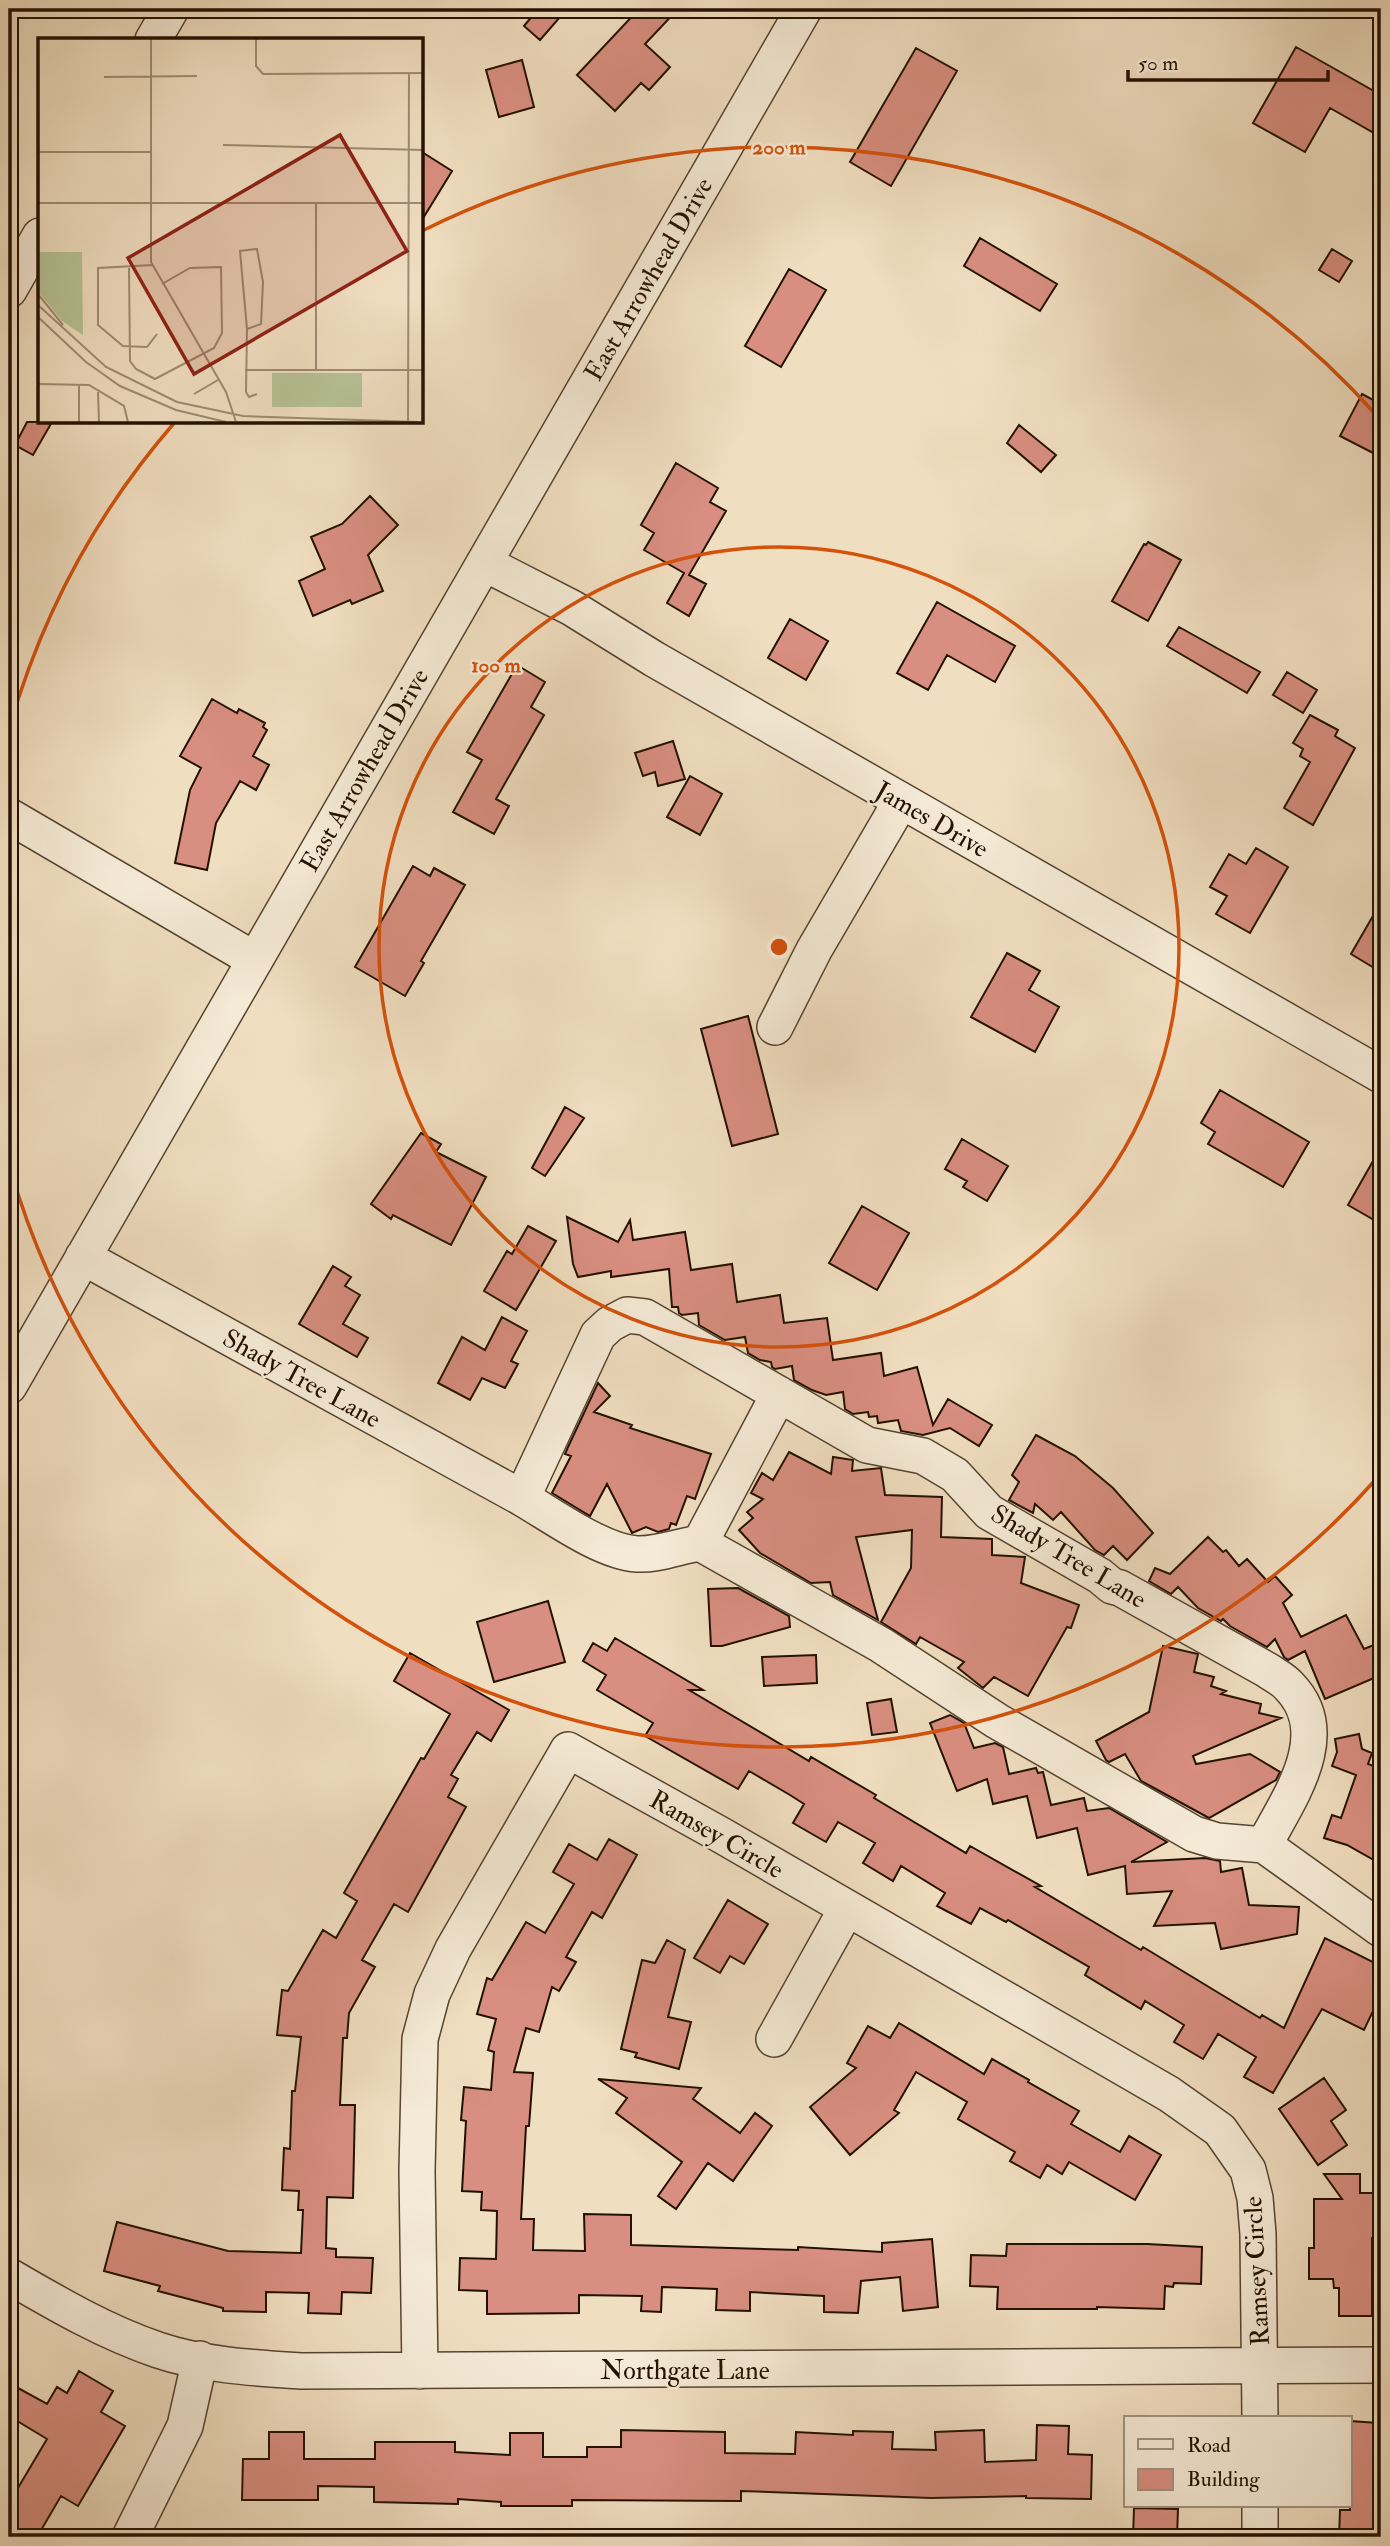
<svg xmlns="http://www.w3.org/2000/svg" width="1390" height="2546" viewBox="0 0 1390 2546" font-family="'IM FELL Double Pica',serif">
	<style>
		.building { fill: #d88e80; stroke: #231100; stroke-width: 2 }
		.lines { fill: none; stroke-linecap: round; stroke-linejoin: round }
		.minor-casing { stroke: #564430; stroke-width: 38 }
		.minor { stroke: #f5ead6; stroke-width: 35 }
		.ring { fill: none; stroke: #d4520b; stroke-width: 3.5 }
		.labels { text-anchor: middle; stroke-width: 5; stroke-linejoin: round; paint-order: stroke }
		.street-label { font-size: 26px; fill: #231100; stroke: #f5ead6 }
		.inset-road { fill: none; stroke: #9e8c73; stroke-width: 2 }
		.view { fill: #8f2418; fill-opacity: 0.15; stroke: #8f2418; stroke-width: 3.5 }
		.inset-edge { fill: none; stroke: #231100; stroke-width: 3.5 }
		.centre { fill: #d4520b; stroke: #f5ead6; stroke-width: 3.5 }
		.ring-label { font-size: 21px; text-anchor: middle; font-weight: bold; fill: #d4520b; stroke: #f5ead6; stroke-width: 5; stroke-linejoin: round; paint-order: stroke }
	</style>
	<rect width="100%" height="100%" fill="#f0dec0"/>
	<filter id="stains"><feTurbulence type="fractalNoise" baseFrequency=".00286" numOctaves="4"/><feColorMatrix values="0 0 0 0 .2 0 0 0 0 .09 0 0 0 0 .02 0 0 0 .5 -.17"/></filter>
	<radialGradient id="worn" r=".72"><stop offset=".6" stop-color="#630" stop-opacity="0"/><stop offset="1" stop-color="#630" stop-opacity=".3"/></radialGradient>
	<!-- building -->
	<path class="building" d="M538,9H567L540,40L524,26Z
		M639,9H678L645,44L670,67L649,90L641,83L615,111L577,75Z
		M1296,47L1381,95V137L1330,108L1305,152L1253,123Z
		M916,48L957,71L891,186L850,162Z
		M522,60L534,107L499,117L486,70Z
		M422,152L452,171L422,220Z
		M980,238L1057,284L1040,311L964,266Z
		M1332,249L1352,261L1339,282L1319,270Z
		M789,269L826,290L781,367L745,346Z
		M1362,394L1381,404V457L1340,436Z
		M27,422H52L33,455L15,445Z
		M1019,425L1056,455L1041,472L1007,443Z
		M676,463L718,488L710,502L726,511L689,575L706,584L689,616L667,603L684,573L644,550L654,533L641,525Z
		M370,496L398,525L368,555L383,591L352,604L350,600L313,616L299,581L325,569L311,537L342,524Z
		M1148,542L1181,560L1148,621L1112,601L1144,544L1146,545Z
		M937,602L1015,646L995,682L947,655L928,690L897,673Z
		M790,619L828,641L806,680L768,658Z
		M1179,627L1260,672L1247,693L1167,646Z
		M517,665L545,682L531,707L544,715L496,799L509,806L494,834L453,812L482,760L467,752Z
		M1287,672L1317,690L1303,713L1273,695Z
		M212,699L237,713L239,709L265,723L263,727L267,730L253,756L269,765L256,790L240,781L216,823L207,870L175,863L190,790L201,768L180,756Z
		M1310,715L1338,730L1335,736L1355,748L1313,825L1284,808L1310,762L1300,756L1303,749L1293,743Z
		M673,741L685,779L658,786L655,772L643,776L635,753Z
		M690,776L722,794L700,835L667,817Z
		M1256,848L1288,867L1250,933L1216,914L1227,896L1210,887L1229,854L1246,864Z
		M413,866L430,876L434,868L465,885L421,961L424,963L405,996L355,967Z
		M1381,902V972L1351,954Z
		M1007,953L1040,971L1029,990L1059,1007L1035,1052L971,1017Z
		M748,1016L778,1134L732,1146L701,1029Z
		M1220,1090L1309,1142L1283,1187L1208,1144L1215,1132L1201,1123Z
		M565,1107L584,1118L545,1176L532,1168Z
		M421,1133L441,1144L436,1152L486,1177L451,1245L393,1215L391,1219L371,1204Z
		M962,1139L1008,1166L987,1201L963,1187L967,1181L945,1169Z
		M1381,1147V1224L1348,1205Z
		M862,1206L909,1233L877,1290L829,1263Z
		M567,1217L618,1242L630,1220L633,1240L685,1232L691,1270L732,1264L737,1302L780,1295L784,1323L827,1318L833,1360L881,1353L884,1376L917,1367L933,1425L948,1399L992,1425L979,1446L950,1428L923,1435L901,1431L898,1420L878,1423L877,1416L869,1417L868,1412L853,1414L845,1409L843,1392L826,1395L812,1390L794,1380L792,1366L775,1369L772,1367L771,1362L760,1360L748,1353L745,1337L725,1340L699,1325L698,1313L682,1315L679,1313L678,1307H672L669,1269L626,1275L611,1277V1271L578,1277L573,1264Z
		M528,1226L556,1241L516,1310L484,1291L507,1251L512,1254Z
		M333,1266L351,1277L345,1286L360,1295L343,1324L368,1338L357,1357L299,1324Z
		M502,1317L527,1331L511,1361L518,1364L505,1388L482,1378L470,1400L438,1383L462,1337L485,1350Z
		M598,1383L610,1396L594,1412L632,1425L630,1428L711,1454L695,1499L687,1496L676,1525L671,1523L669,1529L658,1532L646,1527L632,1533L607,1484L590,1516L552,1493L571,1456L565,1454L568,1447Z
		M1036,1435L1075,1456L1113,1488L1153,1533L1127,1560L1113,1546L1104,1555L1095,1550L1061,1512L1053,1520L1035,1504L1033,1513L1009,1500L1019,1482L1012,1475Z
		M789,1452L831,1474L833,1457L853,1460L852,1471L881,1468L885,1495L942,1497L941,1537L992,1539V1555L1025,1557L1021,1583L1079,1605L1071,1628L1067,1627L1028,1696L994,1677L983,1688L958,1668L964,1662L920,1637L916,1644L881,1622L911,1568L912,1530L856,1537L878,1620L833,1595L830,1582L811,1583L760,1553L739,1530L753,1518L747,1512L763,1499L751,1493L762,1473L773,1480Z
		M1208,1537L1223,1552L1226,1550L1239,1566L1247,1559L1268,1582L1275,1576L1292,1595L1283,1603L1301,1637L1346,1615L1364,1649L1381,1642V1675L1325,1699L1305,1651L1288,1660L1284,1657L1275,1639L1267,1647L1230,1626L1223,1619L1221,1621L1198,1608L1178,1587L1171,1594L1149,1581L1155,1568L1170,1574Z
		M738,1588L789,1616L790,1627L722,1646H711L708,1589Z
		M548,1601L565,1662L494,1682L477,1622Z
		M615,1638L703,1690H689L809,1761L811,1757L876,1795L874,1798L966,1853L970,1846L1041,1886L1035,1887L1141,1950L1143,1947L1260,2018L1262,2015L1284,2028L1325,1938L1381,1966V2017L1372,2013L1364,2030L1322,2009L1273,2093L1244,2077L1256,2057L1218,2034L1203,2059L1174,2042L1184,2025L1145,2001L1141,2009L1085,1975L1089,1967L1008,1920L1006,1922L980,1908L971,1924L937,1906L945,1893L901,1866L893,1881L863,1863L875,1843L838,1822L826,1842L793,1823L804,1804L790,1795L749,1771L738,1789L645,1736L653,1723L597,1690L606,1675L583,1661L593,1643L607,1651Z
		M1163,1646L1198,1654L1194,1672L1214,1677L1211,1686L1226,1691L1221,1694L1261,1704L1259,1713L1281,1718L1193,1756L1196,1764L1250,1754L1280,1772L1276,1780L1209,1818L1141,1781L1125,1754L1109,1762L1106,1760L1096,1741L1149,1712Z
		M410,1653L509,1710L491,1741L477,1732L451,1775L458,1779L448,1797L466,1807L408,1912L394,1904L362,1960L375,1967L349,2013L347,2038H343L340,2105H355L353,2198L327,2197L326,2248L336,2249V2257L373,2258L371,2293L342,2292L341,2314L308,2313L309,2293L266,2292V2312L223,2311V2308L158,2291L160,2286L104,2271L117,2222L228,2251L301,2253L303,2210H298L299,2191L282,2190L284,2148L290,2149L292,2091H295L301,2037L277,2035L282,1990L288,1991L323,1930L336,1938L357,1901L344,1893L421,1758L424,1759L450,1714L394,1681Z
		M816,1655L817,1683L764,1686L762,1657Z
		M891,1699L897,1732L872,1735L867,1703Z
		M950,1715L964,1723L974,1748L995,1743L1003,1747L1009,1774L1036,1768L1038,1773L1043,1772L1051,1805L1084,1798L1087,1811L1109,1808L1167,1842L1131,1862L1205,1858L1220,1861L1221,1872L1242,1868L1249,1905L1299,1907L1297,1934L1221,1949L1215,1923L1154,1926L1172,1891L1127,1894L1125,1866L1088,1875L1077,1828L1037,1838L1027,1796L993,1804L987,1779L957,1791L930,1723Z
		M1359,1734L1362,1749L1372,1753L1368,1764L1381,1769V1864L1347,1845L1324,1838L1332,1815L1341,1818L1356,1775L1332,1766L1337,1752L1335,1739Z
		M609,1839L637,1855L602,1918L592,1912L566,1957L576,1962L559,1991L552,1987L539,2032L526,2028L514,2072L533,2073L529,2126H526L521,2219H534L533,2250L585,2251L584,2214L631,2215V2245L798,2250V2247L882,2252V2243L932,2239L938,2307L903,2311L900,2277L861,2281L858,2313L824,2312V2296L750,2292V2311L716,2310L717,2289L662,2287L661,2312L641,2311L642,2296L579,2295V2313L487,2314V2291L459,2290L460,2258L496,2259L497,2211L481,2210L482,2192L462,2191L466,2121L461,2120L464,2087L491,2090L494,2052L488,2050L496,2019L477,2014L487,1978L492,1980L526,1922L545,1933L574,1884L553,1872L569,1844L597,1860Z
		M728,1900L768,1924L744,1964L730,1956L720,1973L694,1958Z
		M667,1940L685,1950L668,2017L691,2022L679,2069L635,2057L637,2053L621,2049L642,1960L655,1963Z
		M899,2023L984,2074L992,2059L1029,2080L1028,2082L1079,2111L1071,2124L1120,2152L1129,2136L1161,2155L1135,2200L1069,2162L1062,2174L1047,2165L1040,2178L1010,2161L1015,2152L958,2119L967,2102L916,2072L894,2110L899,2113L850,2155L810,2107L856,2068L847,2063L868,2026L890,2038Z
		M1324,2078L1346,2110L1331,2121L1347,2145L1318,2165L1279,2109Z
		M598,2079L701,2088L693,2099L740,2133L755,2113L772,2126L733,2181L708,2163L676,2209L658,2196L682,2162L616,2113L627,2098Z
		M1324,2174H1360V2193H1381V2238H1372V2316H1339V2288H1334L1333,2279H1309V2248H1314V2199H1342Z
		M1007,2244H1147L1202,2247L1201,2284L1174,2283L1173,2287L1165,2286L1164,2309L1097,2307V2309H997L998,2287L970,2286L971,2255L1006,2256Z
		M79,2371L113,2391L101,2412L125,2426L78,2506L61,2496L37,2537H9V2503L47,2439L9,2416V2383L47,2404L57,2387L67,2393Z
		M1350,2421L1378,2423L1374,2511H1378L1377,2537H1339L1340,2510H1350Z
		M1037,2425L1069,2426L1068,2454L1092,2455L1091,2499L1026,2498V2496L931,2498L741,2491V2501L572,2500V2506H501V2502L458,2499V2504L374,2502V2487L318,2486V2500H242L243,2459H269V2432H304V2459H375V2442H455V2452L510,2455V2433H543V2457H587V2447H621V2430L725,2432V2453L795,2454L796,2432L853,2435V2431L893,2432L892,2449L936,2450L935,2432L984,2430L985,2462L1036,2460Z
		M1134,2508L1178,2509L1177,2537H1133Z"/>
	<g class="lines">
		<defs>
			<path id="minor" d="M153,40L171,9
				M9,290L40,236
				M484,563L572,608L654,659L1381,1075
				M9,816L255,960
				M775,1027L814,950L901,801
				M83,1257L522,1498
				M627,1315L645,1317L867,1445L923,1456L955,1475L989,1512L1100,1576L1112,1586L1120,1588L1267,1670C1274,1675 1283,1679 1289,1686C1336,1734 1289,1798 1264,1845L1217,1841L1194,1834L997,1721L881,1645L700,1543C679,1546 659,1555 637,1554C602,1552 553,1516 522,1498L598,1335L610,1324Z
				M9,1386L804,9
				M700,1543L779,1394
				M1264,1845L1381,1929
				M774,2039L847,1908
				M9,2276C57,2304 105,2332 158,2350C202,2365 254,2368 301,2371L1381,2365
				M420,2371L417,2171L420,2039L432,1994L453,1949L568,1750L721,1835L1169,2094L1220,2130L1248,2170L1255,2198L1258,2234L1260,2418
				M130,2537L185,2426L200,2359
				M1260,2537V2506"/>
		</defs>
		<!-- minor casing -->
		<use href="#minor" class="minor-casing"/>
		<!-- minor -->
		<use href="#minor" class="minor"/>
	</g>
	<!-- distance rings -->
	<g class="ring">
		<circle cx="779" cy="947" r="400"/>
		<path d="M1378 1477A800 800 0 0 1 10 1168M10 726A800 800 0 0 1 175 422M422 231A800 800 0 0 1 1378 417"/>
	</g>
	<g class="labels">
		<!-- street labels -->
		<g class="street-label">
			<text transform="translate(648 279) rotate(-60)" y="9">East Arrowhead Drive</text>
			<text transform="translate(364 770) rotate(-60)" y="9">East Arrowhead Drive</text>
			<text transform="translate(932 819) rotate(30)" y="9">James Drive</text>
			<text transform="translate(302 1378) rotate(29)" y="9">Shady Tree Lane</text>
			<text transform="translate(1069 1556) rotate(31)" y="9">Shady Tree Lane</text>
			<text transform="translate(717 1834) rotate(30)" y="9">Ramsey Circle</text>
			<text transform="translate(1256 2271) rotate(-93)" y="9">Ramsey Circle</text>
			<text x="685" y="2379">Northgate Lane</text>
		</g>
	</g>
	<!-- overview -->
	<g transform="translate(38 38)">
		<rect width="385" height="385" fill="#f0dec0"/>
		<path d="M0,214H44L45,297L24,283L0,253ZM234,335H324V369H234Z" fill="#b6c295"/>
		<path class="inset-road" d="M113,1V224L188,354L198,384M218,1V28L225,36L385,35M66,39L159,38M185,107L385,112M0,114H112M0,165H385M278,165V333M219,211L225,244L223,286L209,291L202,213ZM115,227L60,230V287L85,308L109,309L119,296M91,230L92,323L98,331L117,341L176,310L184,295L183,229L152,230L124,246M0,256L25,287M0,267L68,329L139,364L205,378L380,384M0,279L48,324L82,348L138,372L188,384M209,291L208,354L211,359L219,356M207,332H385M0,346L51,347L86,368L90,384M41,346V384M60,354L61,384M156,356L180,342M370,384L371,35"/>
		<path class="view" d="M302,97L369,213L156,336L90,220Z"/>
		<rect width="385" height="385" class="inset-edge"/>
	</g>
	<circle cx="779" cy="947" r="10" class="centre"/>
	<g class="ring-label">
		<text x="779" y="154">200 m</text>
		<text x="496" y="672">100 m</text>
	</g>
	<!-- margin -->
	<rect width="1390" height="2546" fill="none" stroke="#f0dec0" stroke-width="35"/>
	<rect x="10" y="10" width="1369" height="2525" fill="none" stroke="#231100" stroke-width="3.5"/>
	<rect x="18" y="18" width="1355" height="2511" fill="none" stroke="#231100" stroke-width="2"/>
	<!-- legend -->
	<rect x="1124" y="2416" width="228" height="91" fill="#f5ead6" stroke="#a19380" stroke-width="2"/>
	<rect x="1138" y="2439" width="35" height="10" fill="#f5ead6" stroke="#a19380" stroke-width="2"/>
	<text x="1187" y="2452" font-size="21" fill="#231100">Road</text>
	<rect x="1138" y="2469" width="35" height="21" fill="#d88e80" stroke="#a19380" stroke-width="2"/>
	<text x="1187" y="2486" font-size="21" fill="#231100">Building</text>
	<!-- scale -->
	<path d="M1128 70v10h200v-10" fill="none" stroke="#231100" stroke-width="3.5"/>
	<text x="1138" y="70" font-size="21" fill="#231100" stroke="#f5ead6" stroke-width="5" paint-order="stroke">50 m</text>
	<rect width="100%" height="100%" filter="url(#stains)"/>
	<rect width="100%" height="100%" fill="url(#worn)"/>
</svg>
